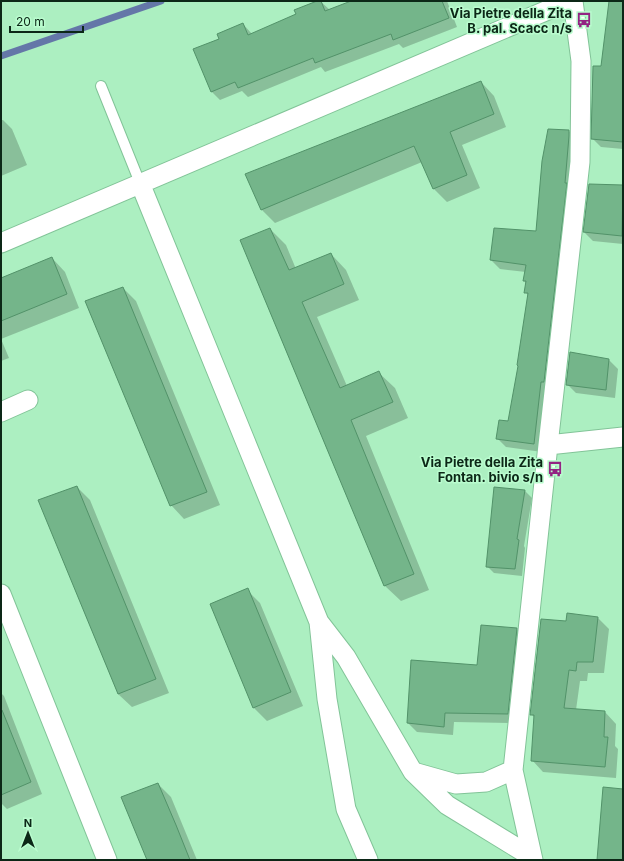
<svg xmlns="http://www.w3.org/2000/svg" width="624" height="861" viewBox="0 0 624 861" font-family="Inter,sans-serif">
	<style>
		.shadow { fill: #0003 }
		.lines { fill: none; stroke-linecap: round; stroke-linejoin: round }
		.stream { stroke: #6477a8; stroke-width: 7 }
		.building { fill: #74b58a; stroke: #529269 }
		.lane-casing { stroke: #82c498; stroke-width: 12 }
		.street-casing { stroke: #82c498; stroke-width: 21 }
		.lane { stroke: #fff; stroke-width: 10 }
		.street { stroke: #fff; stroke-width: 19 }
		.labels { text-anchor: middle; stroke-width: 3; stroke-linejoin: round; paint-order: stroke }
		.poi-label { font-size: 13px; font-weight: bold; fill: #0c2717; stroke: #b9fcce; text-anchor: end }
	</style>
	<rect width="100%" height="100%" fill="#acefc1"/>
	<!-- shadow -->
	<path class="shadow" d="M320,1L330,10L353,1H447L457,27L403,48L399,44L325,72L321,67L248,97L242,91L220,100L211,91L220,40L243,24L252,34L297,14Z
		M623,17V149L601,147L592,138Z
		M481,82L494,96L506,127L462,145L480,188L447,202L433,188L422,162L275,223L262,210L247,175Z
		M1,120H3L12,129L27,165L1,176Z
		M569,131L578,140L542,452L506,447L497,438L509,422L519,366L529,296L525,292L527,284L524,281L526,272L500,269L491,260L537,232Z
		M590,185L623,186V244L593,241L584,232Z
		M270,229L286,245L296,269L331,254L346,270L359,300L317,317L347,386L379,373L395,388L408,418L366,436L429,590L401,601L385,586L242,240Z
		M52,258L65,272L79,308L1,339L9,358L1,361V279Z
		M123,288L136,301L220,505L184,519L171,505Z
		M570,353L609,360L618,369L615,398L576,393L567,384Z
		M77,487L90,500L169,693L132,707L118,694L39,500Z
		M524,490L532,498L524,546L525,548L522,576L494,573L487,566Z
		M247,590L260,603L303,706L267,721L254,708L212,604Z
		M598,618L609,629L604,673H588L587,681H580L576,710L605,712L616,724L615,746L618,749L616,778L543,772L532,760L535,718L531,714L567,622Z
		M517,629L526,638L517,723L454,722L453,735L417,732L408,723L478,666Z
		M1,693L4,696L42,794L7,809L1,803Z
		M158,784L171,797L197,860H148Z"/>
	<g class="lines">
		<!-- stream -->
		<path class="stream" d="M1,56L161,1"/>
	</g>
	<!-- building -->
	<path class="building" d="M317,1H321L325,11L351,1H442L449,18L393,40L391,34L315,63L313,58L238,88L235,82L211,92L193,49L219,39L217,34L243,23L248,35L296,14L294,10Z
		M609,1H623V142L591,139L593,66H601Z
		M481,81L494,114L450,132L467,175L433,189L414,146L261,210L245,174Z
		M548,129L569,130V136L565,183H567L544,382H541L534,444L496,439L499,420L508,421L518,366L517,365L528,293H524L526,281H523L526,265L490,260L494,228L536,231L542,161Z
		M589,184L623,185L622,236L583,232Z
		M270,228L289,270L331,253L344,284L302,302L340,388L379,371L393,402L351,420L414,574L384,586L240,240Z
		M52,257L67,294L1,321V278Z
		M123,287L207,492L170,506L85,301Z
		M570,352L609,359L606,390L566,385Z
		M77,486L156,679L118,694L38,500Z
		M494,487L525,490L517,539L519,540L515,569L486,567Z
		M248,588L291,692L253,708L210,604Z
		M567,613L598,617L593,662H577L576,671L569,670L564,708L605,711L604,737H608L605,767L531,761L534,715H530L541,619L566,621Z
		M481,625L517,628L508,714L445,713L444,727L407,723L411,660L477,665Z
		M1,710H2L31,782L1,795Z
		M158,783L176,825L190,860H147L121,797Z
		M603,787L623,789V860H597Z"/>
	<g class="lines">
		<defs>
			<path id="lane" d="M101,86L140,183"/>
			<path id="street" d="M140,183L319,622L346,657L413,772L447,805L532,857
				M1,243L569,1
				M1,412L28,400
				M548,445L623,437
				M1,594L107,860
				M319,622L327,699L346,809L368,860
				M417,773L456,784L486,782L513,770
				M533,860L513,770L548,445L580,162L581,61L573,1"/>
		</defs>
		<!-- lane casing -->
		<use href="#lane" class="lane-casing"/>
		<!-- street casing -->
		<use href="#street" class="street-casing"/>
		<!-- lane -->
		<use href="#lane" class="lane"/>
		<!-- street -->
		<use href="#street" class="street"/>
	</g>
	<!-- icons -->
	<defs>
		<symbol id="bus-bare" viewBox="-9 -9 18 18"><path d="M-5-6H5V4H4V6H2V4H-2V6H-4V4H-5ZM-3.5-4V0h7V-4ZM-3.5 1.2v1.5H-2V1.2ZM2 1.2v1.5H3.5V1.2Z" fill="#932383" stroke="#b9fcce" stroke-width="2.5" paint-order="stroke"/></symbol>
	</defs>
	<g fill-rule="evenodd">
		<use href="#bus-bare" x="573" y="9" width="22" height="22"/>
		<use href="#bus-bare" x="544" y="458" width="22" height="22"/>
	</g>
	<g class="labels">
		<!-- poi labels -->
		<g class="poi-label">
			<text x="572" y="18">Via Pietre della Zita<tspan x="572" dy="15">B. pal. Scacc n/s</tspan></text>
			<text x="543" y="467">Via Pietre della Zita<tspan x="543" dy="15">Fontan. bivio s/n</tspan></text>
		</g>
	</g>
	<!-- border -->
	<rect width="624" height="861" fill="none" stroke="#0c2717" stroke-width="4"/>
	<!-- north arrow -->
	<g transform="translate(28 833)" stroke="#b9fcce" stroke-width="3" paint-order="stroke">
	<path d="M0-3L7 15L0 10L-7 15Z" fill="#0c2717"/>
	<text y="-6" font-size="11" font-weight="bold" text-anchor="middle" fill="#0c2717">N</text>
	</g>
	<!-- scale -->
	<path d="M10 26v6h73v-6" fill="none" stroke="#0c2717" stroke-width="2"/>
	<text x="16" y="26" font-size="12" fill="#0c2717" stroke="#b9fcce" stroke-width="3" paint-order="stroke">20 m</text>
</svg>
